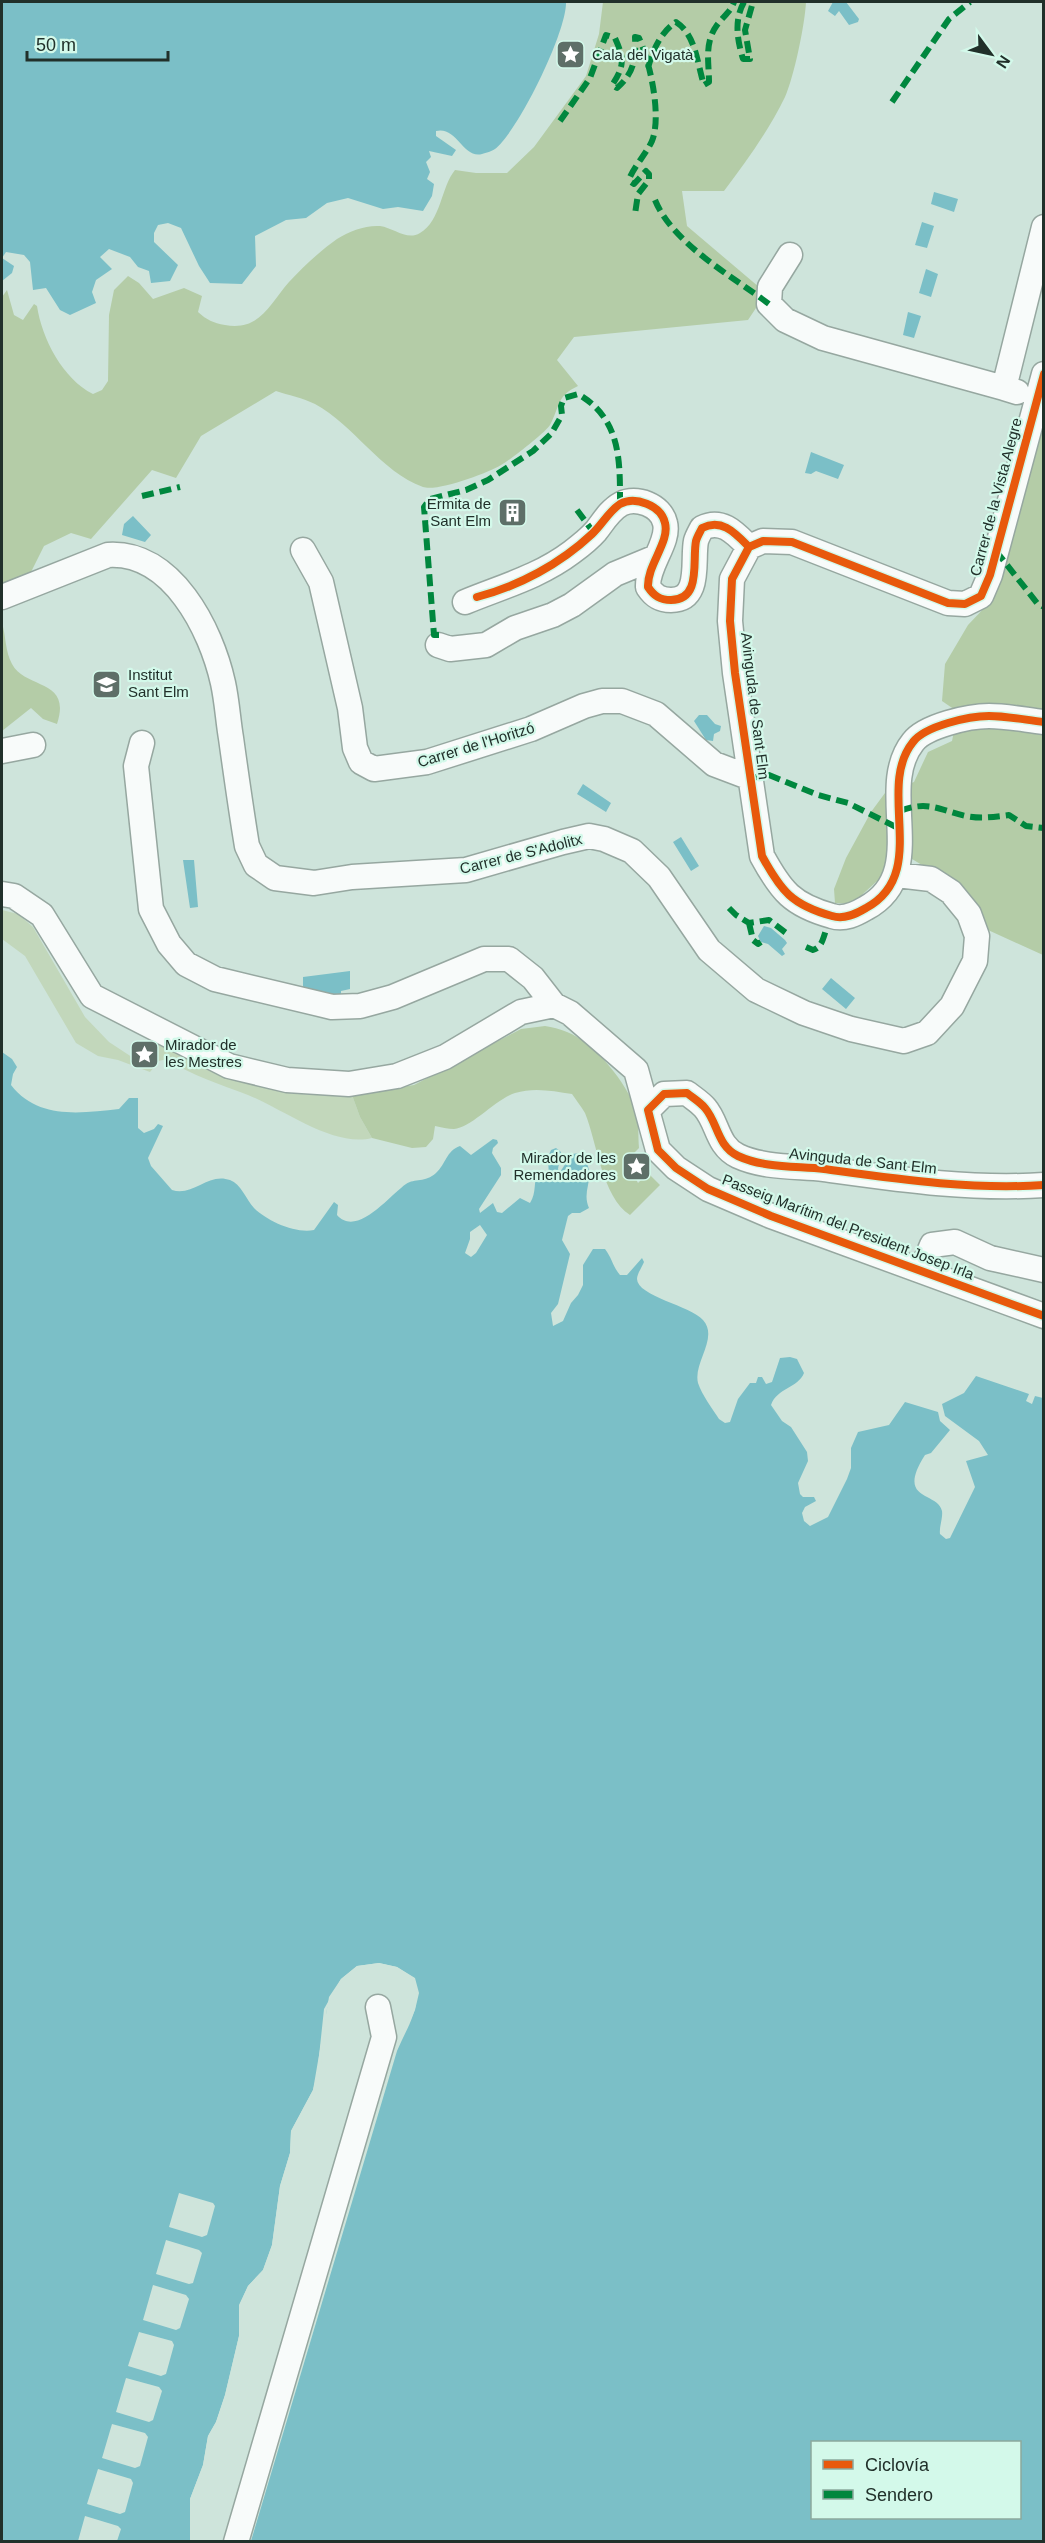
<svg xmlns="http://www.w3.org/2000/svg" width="1045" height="2543" viewBox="0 0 1045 2543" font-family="Helvetica,sans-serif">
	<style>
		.green { fill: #c2d7bb }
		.forest { fill: #b4cca7 }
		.water { fill: #7bbfc7; fill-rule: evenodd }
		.pier { fill: #cee4db }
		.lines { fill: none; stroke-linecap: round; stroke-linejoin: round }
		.minor-casing { stroke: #96a7a0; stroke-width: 27 }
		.minor { stroke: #f8fbfa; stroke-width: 24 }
		.quiet { stroke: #00873e; stroke-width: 6; stroke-dasharray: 12 6; stroke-linecap: butt }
		.cycleway-casing { stroke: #d3f9ea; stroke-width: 11 }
		.cycleway { stroke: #e8590c; stroke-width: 8 }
		.labels { text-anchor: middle; stroke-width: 4.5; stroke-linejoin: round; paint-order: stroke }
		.poi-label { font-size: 15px; fill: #21302a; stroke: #d3f9ea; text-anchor: start }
		.street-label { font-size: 15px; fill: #21302a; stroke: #d3f9ea }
	</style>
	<rect width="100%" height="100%" fill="#cee4db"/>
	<!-- green -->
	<path class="green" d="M2,910L18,914L33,927L85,1017L109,1042L144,1065L159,1040L205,1065L293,1094L352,1095L360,1117L372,1138C334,1148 283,1109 248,1095C220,1084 192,1076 167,1059L159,1061L150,1072L118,1060L98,1056L76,1043L25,956L2,939Z"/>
	<!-- forest -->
	<path class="forest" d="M603,2H806C805,24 794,77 785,97C769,130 746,162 724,191H682L687,226L766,293L748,320L574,337L557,360L578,386C556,396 560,407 550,425C546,432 509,461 501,465C488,473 437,492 423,487C381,472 354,425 315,404C303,398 288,395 276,391L201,436L176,478L152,470L91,539L71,533L44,546L30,574L2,589V297L7,290L14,315L23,320L34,304L37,306C42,339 63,379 93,394L102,390L108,381L109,315L114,290L128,276L139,283L153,299L184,288L202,296L198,312C207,320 213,323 225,325C260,331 269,305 289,282C303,267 320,251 337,239C349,231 366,225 380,226C394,228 407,241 420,233C441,221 441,187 455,170L476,173H507L534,147L586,76L599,34Z
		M1043,419V955L988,930L932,871L912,859L876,882L852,904L835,903L834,889L846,858L871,812L885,793L914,782L928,752L952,741L958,712L942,701L945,664L968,625L987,605L1002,573Z
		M2,623C6,636 5,651 12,664C26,690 72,678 57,724L43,719L31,708L2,731Z
		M545,1026C552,1027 560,1029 567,1032C594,1042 628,1084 636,1111C639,1122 638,1136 639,1148L626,1161L638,1183L648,1173L660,1185L630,1215C602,1197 597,1142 585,1113C581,1106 576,1100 572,1094C553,1091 534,1087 515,1093C496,1099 471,1128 454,1129C448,1129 441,1127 435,1126L433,1139L426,1147L412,1148L372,1138L360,1117L352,1095L414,1085L521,1029Z"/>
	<!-- water -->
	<path class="water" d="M2,2H566C567,31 519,130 495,149C492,151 486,153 482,154C463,159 457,126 436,131V136L456,150L452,156L429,151L431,157L426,162L430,172L427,179L434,184L432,196L423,211L398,207L383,209L348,198L327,203L306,218L286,220L255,236L256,266L242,284L210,283L199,266L181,228L168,223L158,225L154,233V242L178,265L170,281L151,283L149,271L138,267L130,257L109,249L100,257L112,269L96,280L92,292L96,303L70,315L60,310L46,288L33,290L30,262L24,255L6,252L2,258L14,266L12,273L2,281Z
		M833,2H846L859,19L858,22L849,25L839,11L835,16L828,11Z
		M934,192L958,199L954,212L931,204Z
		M922,222L934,226L927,248L915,245Z
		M926,269L938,274L931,297L919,293Z
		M908,312L921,316L914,338L903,335Z
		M811,452L844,465L838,479L816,471L811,474L805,473Z
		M133,516L151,535L145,542L122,535L124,524Z
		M699,715H707L715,724L721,726L720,731L714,734L713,741L706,740L694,721Z
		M583,784L611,803L606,812L577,794Z
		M681,837L699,866L691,871L673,842Z
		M183,860H194L198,907L190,908Z
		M764,926L771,928L785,940L787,943L782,949L785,954L782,956L768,944L761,942L758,936Z
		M350,971V989L341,991V995L325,996L303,990V977Z
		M831,978L855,998L846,1009L822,989Z
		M2,1052L12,1059L17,1067L13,1074L11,1085C38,1120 81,1113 119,1109L129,1098H138V1128L144,1133L154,1129L158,1124L163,1126L148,1158L151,1166L172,1190C193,1197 208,1172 230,1180C241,1184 246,1199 254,1208C267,1221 296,1234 314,1230L334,1202L338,1205L337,1215C357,1238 390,1195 406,1184C415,1178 425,1183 436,1173C446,1164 446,1151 460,1146L471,1155L493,1139L497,1140L498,1143L493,1148L492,1153L501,1168V1175L479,1209L480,1213L493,1203L497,1212L502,1213L520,1198L530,1203C537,1192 533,1182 538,1171L546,1180L549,1178L548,1157L551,1150L556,1148L561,1152L558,1169L560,1172L572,1154L580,1153C600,1176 580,1188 589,1208L580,1213H572L568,1216L562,1240L570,1254L558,1304L551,1313L553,1326L563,1321L571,1303L578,1295L583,1285V1265L593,1249H605C612,1258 613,1267 620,1275H627L642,1258L644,1262C642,1267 637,1274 637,1279C637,1296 691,1306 703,1320C719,1338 693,1362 698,1383C702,1395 712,1408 719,1419L725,1423L730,1422L738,1399L750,1383H756L758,1377H762L766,1384L772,1382L780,1358L790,1357L797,1359L804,1373C798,1388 777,1388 771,1405L782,1421L791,1427L807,1452L808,1461L798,1483L800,1494L803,1497H814L816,1501L805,1507L802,1513L804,1521L810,1526L828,1517L847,1479L851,1468V1448L858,1432L889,1425L905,1402L938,1412L940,1421L950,1430L931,1453L925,1455C895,1502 938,1491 942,1511C943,1518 939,1527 940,1534L946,1539L950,1538L975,1487L966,1461L988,1455L979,1441L945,1416L942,1404L964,1393L976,1376L1029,1394L1026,1401L1032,1404L1035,1396L1043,1398V2541H251L397,2051C408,2025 423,2006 414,1978L397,1967L379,1963L357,1966L341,1979L329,1997L313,2090L291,2131L290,2153L280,2186L272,2245L263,2270L248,2286L239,2305V2336L225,2395L216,2422L208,2436L203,2465L190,2499V2541H2ZM480,1225L487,1235L476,1253L471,1257L465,1253L470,1239V1232ZM812,2442H1020V2518H812Z"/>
	<!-- pier -->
	<path class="pier" d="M379,1963L397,1967L415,1978L419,1993L415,2010L405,2032L403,2031L416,1994L412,1980L396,1970L379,1966L358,1969L343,1981L331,1999L327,2009L320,2075L316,2091L294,2132L293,2153L283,2186L275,2246L266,2271L250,2288L242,2306V2337L228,2396L219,2424L210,2437L206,2466L193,2499V2542L190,2541V2499L203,2465L208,2436L216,2422L225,2395L239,2336V2306L248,2286L263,2270L272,2245L280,2186L290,2153L291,2131L313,2090L317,2075L324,2009L341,1979L357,1966Z
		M179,2193L213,2203L215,2206L207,2235L202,2237L169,2227Z
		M166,2240L199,2250L202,2253L193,2283L189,2284L156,2274Z
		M153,2285L186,2295L189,2299L180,2328L176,2330L143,2320Z
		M139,2332L172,2341L174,2345L166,2374L161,2376L128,2366Z
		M126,2378L159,2387L162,2391L153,2420L149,2422L116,2412Z
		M112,2424L145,2433L148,2437L140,2466L135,2468L102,2458Z
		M98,2469L131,2479L133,2483L125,2512L120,2514L87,2504Z
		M85,2516L118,2526L121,2529L117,2541H78Z"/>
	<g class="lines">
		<defs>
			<path id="minor" d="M790,255L770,287L769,304L785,320L823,338L1004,388
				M1017,392L1004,388L1044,227
				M749,547L732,579L730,621L735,673L762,856C781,891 792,905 832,916C844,920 856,914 866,908C931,873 875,789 913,742C925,726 969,716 989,716C1007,716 1026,720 1044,722
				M749,547L763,541L792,542L948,603L965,604L981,596L990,575L1044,374
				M303,550L321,582L350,708L355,748L361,762L374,769L427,762L531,729L584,706L602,701H622L656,714L714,764L751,778
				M2,597L108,555C172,551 211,629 223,683C227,701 228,720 231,738C236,774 241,810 247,846L256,865L275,878L314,883L352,877L466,870L563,842L589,836L604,839L632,851L659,877L709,950L756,990L804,1013L851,1029L904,1041L927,1033L952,1006L975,961L977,936L969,914L951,892L931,879L897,875
				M465,602C501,587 539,577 572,552C580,546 589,539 596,531C603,522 610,510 621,504C636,496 661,505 665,523C670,542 647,565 648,587C654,596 660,600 671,600C702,600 692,560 696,541C697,537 700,532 702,528C722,518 735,533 749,547
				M438,645L450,649L486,645L515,628L553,615L572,605L615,574L656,557
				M142,743L136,766L151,909L169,944L186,964L215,979L332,1007L360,1006L393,997L484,959H509L533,978L554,1005
				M2,751L33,745
				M2,894L14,896L42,915L92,996L229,1066L287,1080L349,1084L397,1076L445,1057L521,1012L554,1005L570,1013L636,1070L658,1150L676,1168L708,1189L771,1216L1044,1316
				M648,1110L664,1094L687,1093C693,1098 700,1102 705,1108C718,1123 717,1146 738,1156C764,1168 795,1166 824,1169C897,1179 970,1190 1044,1185
				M922,1269L932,1245L955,1242L990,1258L1044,1270
				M236,2542L384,2037L378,2007"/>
		</defs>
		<!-- minor casing -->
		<use href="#minor" class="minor-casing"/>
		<!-- minor -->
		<use href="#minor" class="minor"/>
		<!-- quiet -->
		<path class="quiet" d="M744,2C734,20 737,39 743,59H750L745,30L753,2
			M648,68C653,50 660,33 676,22C696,35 697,63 704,85L709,82C709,62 704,43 717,25C723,17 731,11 734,2
			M892,102L949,19L970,2
			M560,121L590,78L606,35L615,38C624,58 625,66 612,85L617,88C634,73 636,59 635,37L639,38C650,62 662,116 652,141C646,154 636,164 630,177L631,182L634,184L646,171L649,174V180L638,194L635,214
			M655,200C673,244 732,276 769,304
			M142,496L180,487
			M577,510L594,533
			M996,551L1037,603L1044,607
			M439,635H434L424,507L430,499L466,490L488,480L533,451L551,434L562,415L561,406L564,398L578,394C621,419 620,460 620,504
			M751,778L769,775L818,795L848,803L900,829
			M900,811C928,800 939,810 966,816C981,819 994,817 1009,815L1026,826L1044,828
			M729,908L736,915L749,923L769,920L790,936
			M749,923L753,940L758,944L761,942
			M806,947L813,950C822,947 823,939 826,930"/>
		<defs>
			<path id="cycleway" d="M749,547L732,579L730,621L735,673L762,856C781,891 792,905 832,916C844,920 856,914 866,908C931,873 875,789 913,742C925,726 969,716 989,716C1007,716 1026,720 1044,722
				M749,547L763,541L792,542L948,603L965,604L981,596L990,575L1044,374
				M477,597C519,586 560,564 592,534C602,525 609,511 620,504C635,496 661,505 665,523C670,542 647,565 648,587C654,596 660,600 671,600C702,600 692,560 696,541C697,537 700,532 702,528C722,518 735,533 749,547
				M1044,1185C970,1190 897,1179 824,1169C795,1166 764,1168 738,1156C717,1146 718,1123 705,1108C700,1102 693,1098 687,1093L664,1094L648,1110L658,1150L676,1168L708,1189L771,1216L1044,1316"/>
		</defs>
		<!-- cycleway casing -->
		<use href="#cycleway" class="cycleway-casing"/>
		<!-- cycleway -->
		<use href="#cycleway" class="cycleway"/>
	</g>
	<!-- icons -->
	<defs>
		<symbol id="sight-square" viewBox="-11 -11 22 22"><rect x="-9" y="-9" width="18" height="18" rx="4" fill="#5e6f68" stroke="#d3f9ea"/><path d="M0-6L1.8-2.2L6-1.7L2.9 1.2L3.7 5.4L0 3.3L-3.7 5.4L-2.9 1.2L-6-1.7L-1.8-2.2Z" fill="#fff"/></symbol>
		<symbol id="building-square" viewBox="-11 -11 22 22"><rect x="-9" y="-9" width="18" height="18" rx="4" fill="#5e6f68" stroke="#d3f9ea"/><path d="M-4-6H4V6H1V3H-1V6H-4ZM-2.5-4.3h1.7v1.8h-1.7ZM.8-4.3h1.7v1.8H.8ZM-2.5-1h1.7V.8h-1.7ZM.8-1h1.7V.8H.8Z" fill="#fff"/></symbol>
		<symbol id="school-square" viewBox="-11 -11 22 22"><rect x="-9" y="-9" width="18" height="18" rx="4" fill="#5e6f68" stroke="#d3f9ea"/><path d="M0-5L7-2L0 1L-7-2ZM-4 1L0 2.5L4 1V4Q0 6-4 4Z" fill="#fff"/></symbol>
	</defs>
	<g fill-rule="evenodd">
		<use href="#sight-square" x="554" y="38" width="33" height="33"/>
		<use href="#building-square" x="496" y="496" width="33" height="33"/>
		<use href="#school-square" x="90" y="668" width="33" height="33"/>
		<use href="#sight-square" x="128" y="1038" width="33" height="33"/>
		<use href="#sight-square" x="620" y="1150" width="33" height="33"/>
	</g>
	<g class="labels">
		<!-- poi labels -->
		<g class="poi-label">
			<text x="592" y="60">Cala del Vigatà</text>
			<text x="491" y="509" text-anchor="end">Ermita de<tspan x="491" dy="17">Sant Elm</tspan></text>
			<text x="128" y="680">Institut<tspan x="128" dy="17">Sant Elm</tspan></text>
			<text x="165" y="1050">Mirador de<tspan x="165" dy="17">les Mestres</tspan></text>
			<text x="616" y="1163" text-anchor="end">Mirador de les<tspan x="616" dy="17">Remendadores</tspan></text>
		</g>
		<!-- street labels -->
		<g class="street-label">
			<text transform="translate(996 497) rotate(-75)" y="5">Carrer de la Vista Alegre</text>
			<text transform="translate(755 706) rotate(83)" y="5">Avinguda de Sant Elm</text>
			<text transform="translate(476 745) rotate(-17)" y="5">Carrer de l'Horitzó</text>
			<text transform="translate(521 854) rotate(-14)" y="5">Carrer de S'Adolitx</text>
			<text transform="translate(863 1161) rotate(6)" y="5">Avinguda de Sant Elm</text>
			<text transform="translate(848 1227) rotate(21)" y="5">Passeig Marítim del President Josep Irla</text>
		</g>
	</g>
	<!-- border -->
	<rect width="1045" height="2543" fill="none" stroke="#21302a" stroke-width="6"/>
	<!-- legend -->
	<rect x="811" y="2441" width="210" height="78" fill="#d3f9ea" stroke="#8ca99d" stroke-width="1.5"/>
	<rect x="823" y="2460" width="30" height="9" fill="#e8590c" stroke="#8ca99d" stroke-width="1.5"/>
	<text x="865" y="2471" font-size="18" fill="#21302a">Ciclovía</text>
	<rect x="823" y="2490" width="30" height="9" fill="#00873e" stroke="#8ca99d" stroke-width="1.5"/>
	<text x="865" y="2501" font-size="18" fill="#21302a">Sendero</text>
	<!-- north arrow -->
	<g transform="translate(991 54) rotate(123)" stroke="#d3f9ea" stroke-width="4.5" paint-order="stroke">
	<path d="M0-4.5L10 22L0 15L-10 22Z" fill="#21302a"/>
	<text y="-9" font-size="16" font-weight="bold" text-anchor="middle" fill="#21302a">N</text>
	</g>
	<!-- scale -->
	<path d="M27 51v9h141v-9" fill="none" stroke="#21302a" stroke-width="3"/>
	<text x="36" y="51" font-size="18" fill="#21302a" stroke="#d3f9ea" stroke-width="4.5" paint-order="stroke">50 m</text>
</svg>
